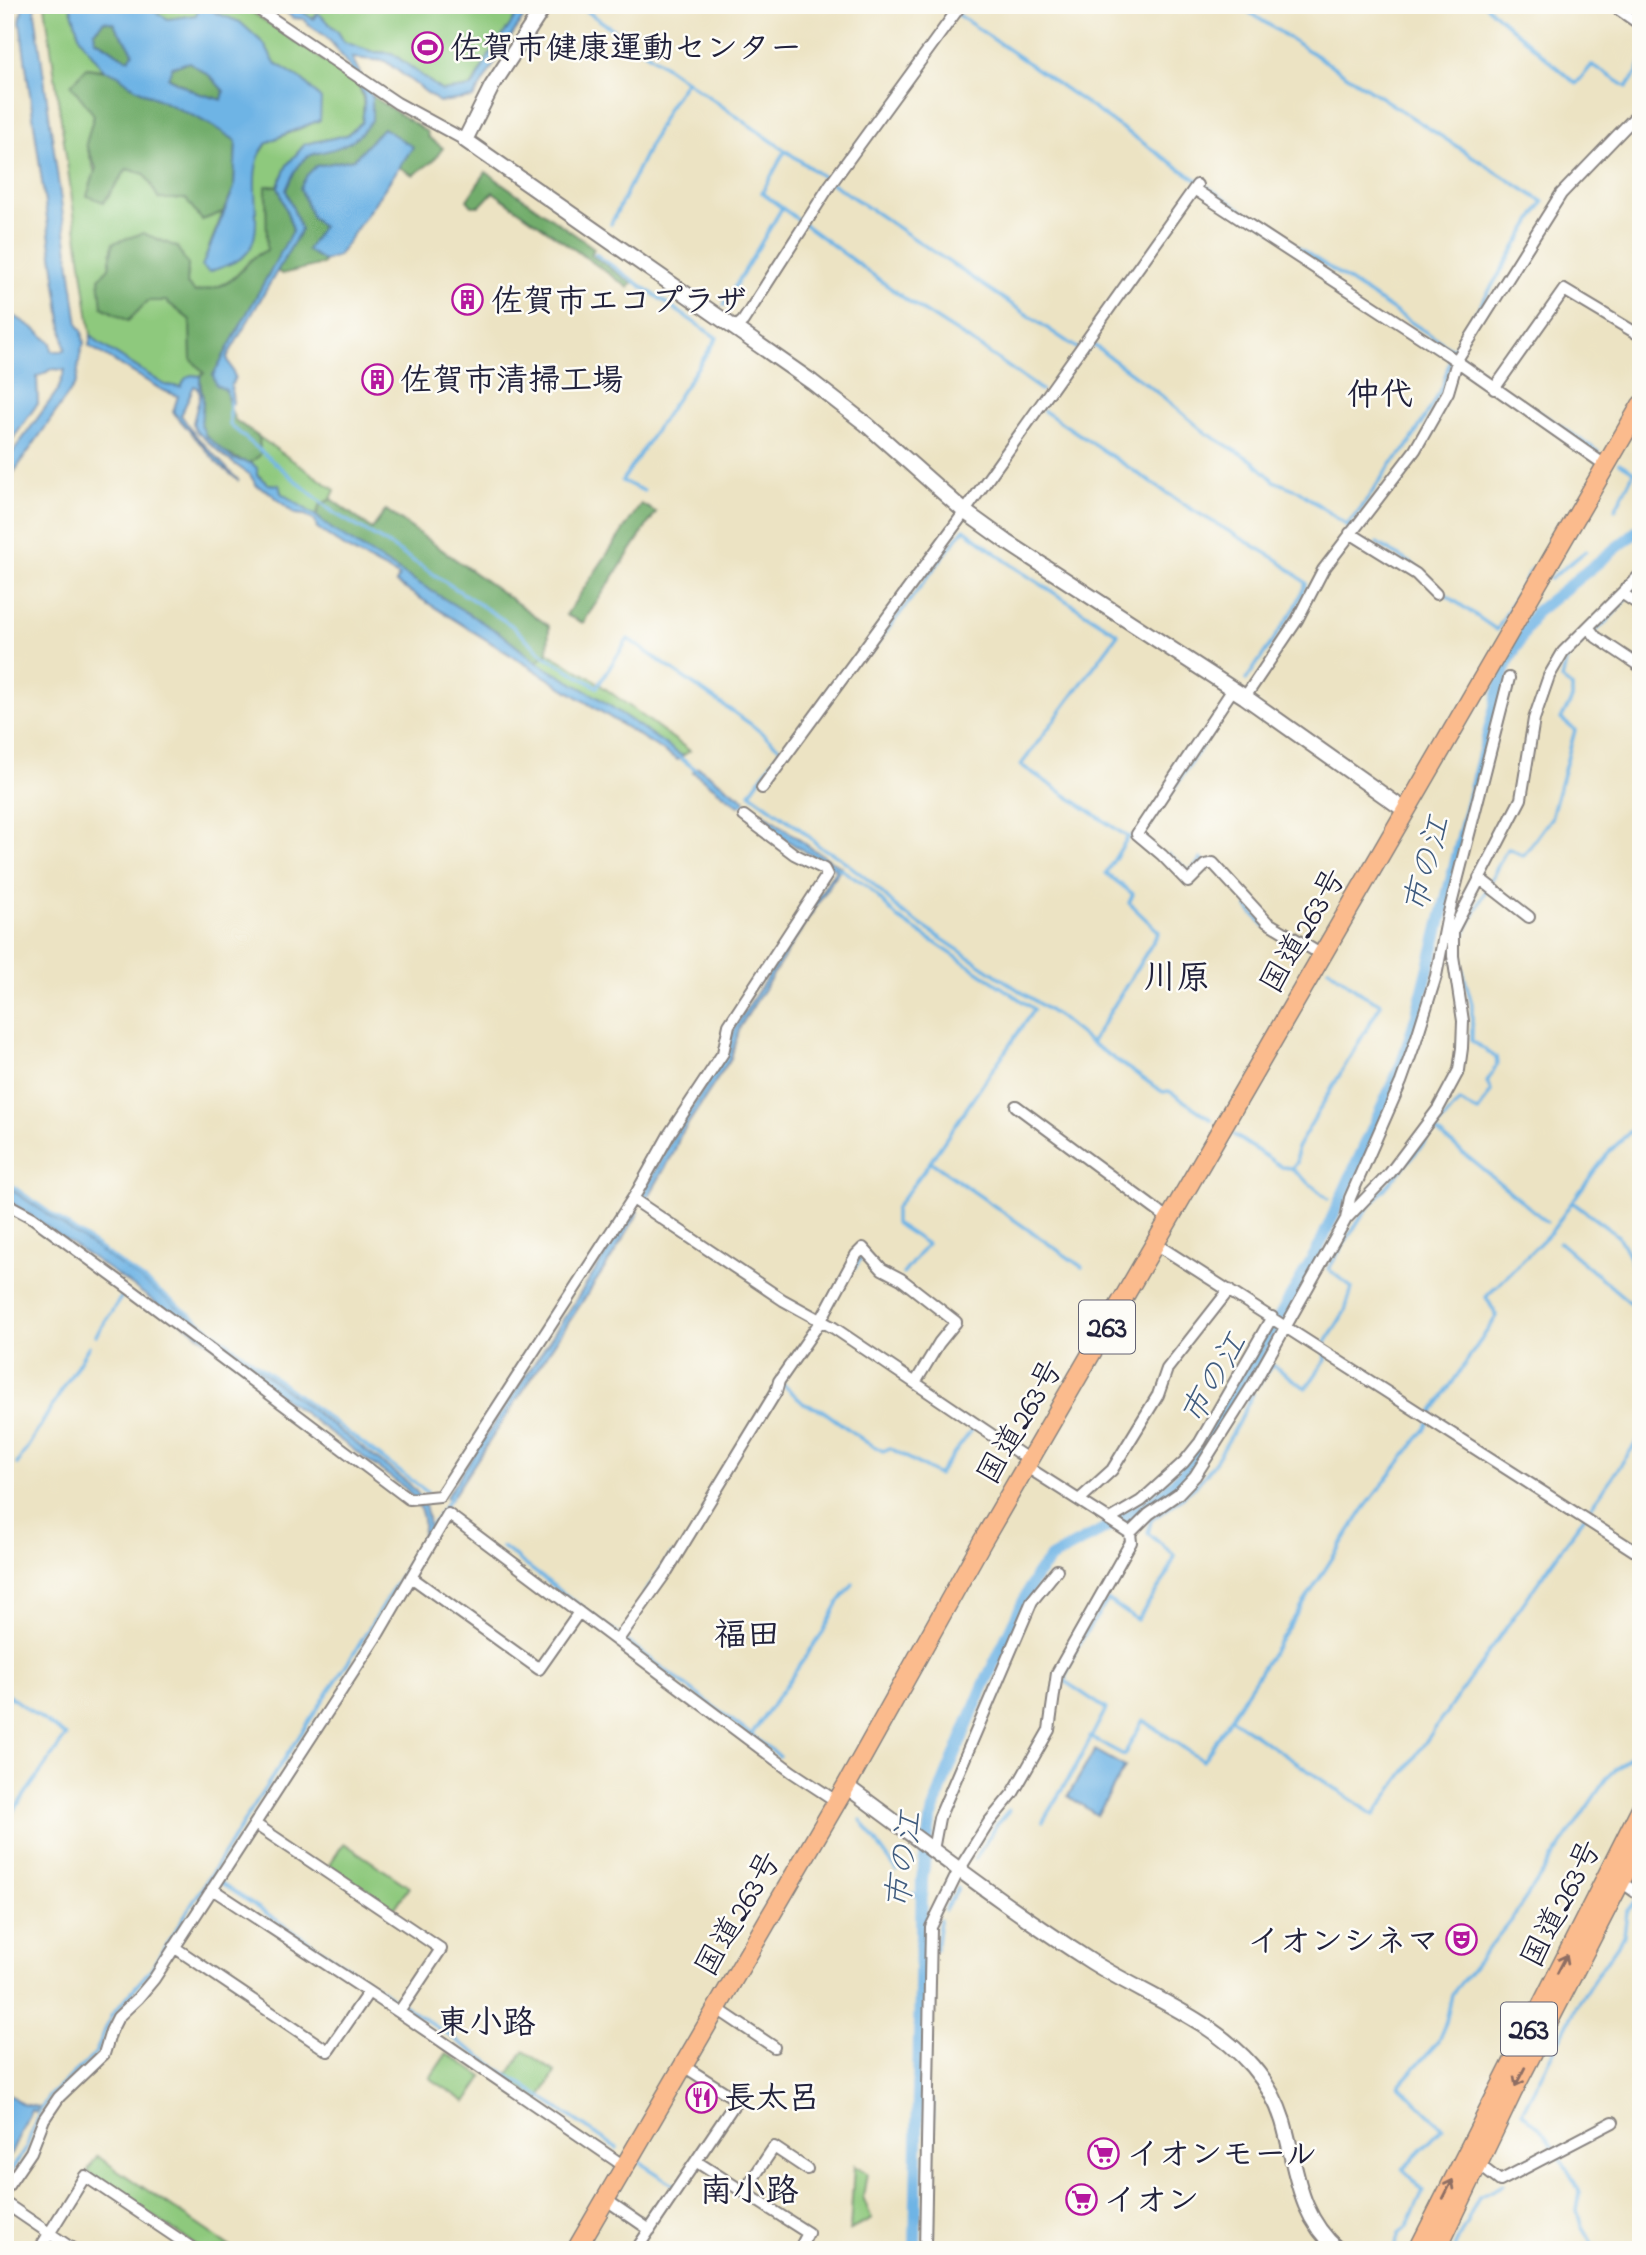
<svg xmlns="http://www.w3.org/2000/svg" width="1646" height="2255" viewBox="0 0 1646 2255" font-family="'Indie Flower','Klee One',sans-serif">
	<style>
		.green { fill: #8ec97d; stroke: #58765c; stroke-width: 2 }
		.forest { fill: #72ad6c; stroke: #4a6854; stroke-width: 2 }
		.water { fill: #6eb4e5; stroke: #486b90; stroke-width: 2; fill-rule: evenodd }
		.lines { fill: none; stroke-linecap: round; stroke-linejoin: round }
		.stream { stroke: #6eb4e5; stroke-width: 3.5 }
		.canal { stroke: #6eb4e5; stroke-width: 12 }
		.minor-casing { stroke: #87827f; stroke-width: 14 }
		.tertiary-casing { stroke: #87827f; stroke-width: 18 }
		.trunk-casing { stroke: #87827f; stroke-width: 21 }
		.minor { stroke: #fff; stroke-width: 10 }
		.tertiary { stroke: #fff; stroke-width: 14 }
		.trunk { stroke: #fbbb8d; stroke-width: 18 }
		.oneway { stroke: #8e6e64 }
		.labels { text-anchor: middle; stroke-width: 5; stroke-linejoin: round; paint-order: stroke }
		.shield { fill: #fdfcf7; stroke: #646373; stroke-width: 2 }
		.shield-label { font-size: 30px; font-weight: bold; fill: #22223b }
		.poi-label { font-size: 32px; font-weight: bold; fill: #22223b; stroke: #fdfcf7; text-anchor: start }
		.street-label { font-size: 32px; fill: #22223b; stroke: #fdfcf7 }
		.neighbourhood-label { font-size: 33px; font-weight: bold; fill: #22223b; stroke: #fdfcf7 }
		.water-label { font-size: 33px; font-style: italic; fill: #405c7f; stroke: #fdfcf7 }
	</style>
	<rect width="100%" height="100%" fill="#fdfcf7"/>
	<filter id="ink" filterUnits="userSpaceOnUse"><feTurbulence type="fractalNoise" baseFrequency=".0143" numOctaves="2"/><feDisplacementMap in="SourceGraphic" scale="14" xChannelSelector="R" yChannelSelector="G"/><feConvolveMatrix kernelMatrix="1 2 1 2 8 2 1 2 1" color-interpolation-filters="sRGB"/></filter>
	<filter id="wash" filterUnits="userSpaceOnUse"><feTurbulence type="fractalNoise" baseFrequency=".00686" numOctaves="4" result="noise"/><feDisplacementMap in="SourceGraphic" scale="28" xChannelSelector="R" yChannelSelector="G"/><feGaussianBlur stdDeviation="1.57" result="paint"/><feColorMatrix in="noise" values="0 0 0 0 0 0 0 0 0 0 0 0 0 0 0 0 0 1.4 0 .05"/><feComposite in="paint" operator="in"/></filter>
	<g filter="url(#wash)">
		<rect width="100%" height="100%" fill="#ece3c3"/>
		<!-- green -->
		<path class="green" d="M45,5H70L80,38L104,70L86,68L94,115L86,144L104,202L127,169L145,174L159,199H186L202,220L223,212L207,252L254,178L256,160L268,142L320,120L304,81L274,62L264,44L240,22L216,13L205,5H241L357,83C365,97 364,107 362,122L347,135L305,144L287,165L278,186H266L268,250C247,260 251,261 237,275C226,286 210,289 195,292L187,284L188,265L113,243L109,268L148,301H166L190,320L191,358L205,373L200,376L191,375L182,387L165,385L100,344L91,335Z
			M155,5H200L196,15L168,19L155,12Z
			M292,5H524L490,54L471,87L442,91L392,53L373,52L344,42L338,32L318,13L313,19Z
			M259,437L335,490L331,499L320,505L316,516L281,493L279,485L268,484L257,474V468L250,463L260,455Z
			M548,653L591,678L690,751L682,756L597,697L536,662Z
			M344,1843L409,1887L394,1909L329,1865Z
			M524,2051L555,2072L539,2100L506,2078Z
			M447,2053L483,2077L466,2102L430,2078Z
			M97,2156L232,2248L203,2250L87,2172Z
			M854,2166L867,2173L863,2197L872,2219L850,2230Z"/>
		<!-- forest -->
		<path class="forest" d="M104,21L114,23C119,36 129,41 134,53L129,59C115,56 111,45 95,40L94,32Z
			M189,62L210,76L224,91L223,100L197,93L168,77L172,67Z
			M86,68L118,73L132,86L216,127L236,141L234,188L223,212L202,220L186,199H159L145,174L127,169L104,202L87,196L96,168L86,144L94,115L71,85Z
			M372,96L427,132L428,137L443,148L433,161L413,175L399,167L413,147L383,128L354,159L316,166L312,217L323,227L308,250L324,261L323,264L282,274L277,271L301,230L286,190L294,169L309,154L337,147L372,120Z
			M486,172L594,248L591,255L632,283L629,288L493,192L480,206H472L467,200Z
			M266,186H278L293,230L213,375L226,389L229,405L235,420L259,437L260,455L250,463C233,458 207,446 202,427C199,417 204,408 203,398C202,391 200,384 200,376L204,373L191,359L190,320L166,301H148L128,321L102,307L99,278L109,268L113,243L143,233L177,247L188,265L187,284L195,292C210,289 226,287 237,275C251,261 247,260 267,250Z
			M331,499L372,529L386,510L549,626L548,653L536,662L501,634L333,530L316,516L320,505Z
			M641,504L656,512L583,623L566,615Z"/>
		<!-- water -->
		<path class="water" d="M23,5H34L78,325L82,331L84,344C78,352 79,371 76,383L5,485V463L58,390L65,370L52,369L37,377L38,403L5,450V310L35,329L51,343L52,351H62L65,349L20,22Z
			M70,5H155V12L168,19L196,15L200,5H205L216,13L240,22L264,44L274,62L304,81L321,99L320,120C310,124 271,139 266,144C241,176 269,226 247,253C238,263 221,267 209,272L202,266L234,188L236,141C206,119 170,106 137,89C122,81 123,74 104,70L80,38ZM104,21L114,23C119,36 129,41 133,53L129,59C115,56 111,46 95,40L94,31ZM189,62L210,76L224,91L222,100L197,93L168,78L172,67Z
			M277,5H292L313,19L318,13L338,32L344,42L373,52L392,53L442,91L472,87L490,54L524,5H531L473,98L439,102L385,61L352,58L372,96V120C367,126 360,136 353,140C317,163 307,138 286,190L301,230L227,357L235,377L231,386L233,403L229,405L226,390L216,385L213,375L293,230L278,186L287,165L305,144L347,135L362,122C363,113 366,103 363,94C358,78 338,48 326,37C319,30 309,28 304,19L293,18Z
			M383,128L413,147L338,256L324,261L307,250L322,227L312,217L300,188L307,175L316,166L354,159Z
			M91,335L100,344L165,385L181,387L185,379L191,375L200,376V387L203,398L201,425L206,436L233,459L250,463L257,468V475L268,484L279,485L281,493L316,516L333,530L501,634L536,662L597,697L682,756L678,760L396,583L399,576L347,549L317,528L315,521L305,515L295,514L268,491L257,486L250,475L226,458L196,431L193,423L200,395L197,387L194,386L181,415L195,435L239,481L218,464L173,412L178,396L162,390L89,346Z
			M698,767L745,800L739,806L693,772Z
			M762,812L811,848L841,867L740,1027L731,1058L680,1136L674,1152L646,1201L641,1198L674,1135L727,1053L735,1027L836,869L797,847L756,819Z
			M5,1185L143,1281L408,1483C425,1499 432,1515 427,1539H421C427,1518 421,1504 405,1488L130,1284L5,1198Z
			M634,1209L639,1212L612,1257L451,1499L446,1497L607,1253Z
			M1095,1750L1125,1767L1097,1815L1068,1796Z
			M5,2091L22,2104L39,2107L36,2112L31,2110L11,2154L5,2161Z"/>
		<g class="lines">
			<!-- stream -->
			<path class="stream" d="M578,5L836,186L1084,353L1092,344L1162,396L1206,433L1253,461L1274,481L1299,491L1352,529
				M944,5L1182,170L1453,350L1481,372
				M1238,5L1543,202L1453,350
				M1485,5L1576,84L1592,65L1627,87L1638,71L1641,61
				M785,151L762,193L908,301L980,347L1041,390
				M611,224L668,108L686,81
				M595,254L717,338L622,481L644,491
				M724,305L782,208
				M230,402V425L334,513L386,543L511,625L545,656L597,687L628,639L752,725L781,749L750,793L804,832L820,847L839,857L872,883L900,911L1059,1017L1091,1043L1163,1092L1169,1091L1212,1120
				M1533,408L1599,452
				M1044,411L1191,509L1278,560L1306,583L1295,608L1246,680
				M1615,510L1634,472L1619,463
				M1346,526L1360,510L1391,464L1407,448L1442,388L1450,360
				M1377,543L1414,565L1449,597L1497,630L1531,569
				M1550,579L1586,551
				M870,653L964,529L1014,567L1118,634L1021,765L1128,837L1135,836
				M679,757L698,771
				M738,800L760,816
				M1143,835L1229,705
				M1168,854L1190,872L1201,859L1206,863
				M839,868L868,887L898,918L1034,1009L930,1162L895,1209V1223L927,1244L903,1274
				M1247,907L1265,927
				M1091,1043L1159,932L1129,903L1133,894L1106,873L1128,837
				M1641,1121L1607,1154L1572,1202L1618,1236L1628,1254L1641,1287
				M1435,1130L1547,1222
				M1234,1135L1282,1167L1291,1168
				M931,1162L1082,1267
				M5,1181L144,1280L427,1492
				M1328,1199L1291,1168L1297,1163V1148L1381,1004L1362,994L1328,968
				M1559,1242L1640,1311
				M855,1267L864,1254
				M96,1335L124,1293
				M1259,1384L1272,1365L1306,1388L1326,1360L1325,1344L1345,1311L1352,1288L1328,1269L1363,1214L1459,1102L1478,1112L1491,1091L1487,1082L1497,1064L1496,1057L1472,1041V1004L1461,965V940L1504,854L1509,848L1523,856L1551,818L1575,730L1561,719L1572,699V687L1562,679L1567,658L1586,637L1603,625L1641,583
				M779,1387L784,1385L804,1404L822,1410L866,1442L883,1451L890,1448L938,1475L974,1427
				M17,1464L89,1346
				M5,1481L9,1475
				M427,1533L452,1495
				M502,1547L779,1756
				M644,1594L672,1554
				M5,1693L66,1736L5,1823
				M1230,1718L1374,1815L1641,1436
				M751,1735L823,1632L838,1603L853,1584
				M1090,1737L1124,1755L1143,1720L1203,1761L1363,1510L1426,1428L1432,1413L1497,1316L1486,1297L1552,1231L1572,1202
				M861,1820L897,1871
				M1043,1821L1076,1766L1106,1709L1066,1682C1065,1658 1095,1620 1108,1600L1137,1620L1166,1577L1175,1556L1148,1533L1151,1520C1170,1507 1191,1493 1206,1474C1225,1450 1239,1421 1253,1394
				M975,1859L997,1824L1009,1810
				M211,1876L617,2148
				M913,1893L922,1902
				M945,1910L958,1888
				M936,1950L940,1920
				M639,2162L676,2186
				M5,2180L26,2148L37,2117L48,2097L95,2054L111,2016L151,1969L260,1796L356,1650L424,1537
				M1395,2245L1399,2234L1407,2227L1423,2191L1403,2169L1443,2128L1399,2085L1437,2043L1446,2022L1452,1994L1511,1920L1606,1779L1641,1746
				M931,2250L933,2101
				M1453,2250L1479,2197L1503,2185
				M1592,2250L1594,2247L1581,2225L1577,2211L1580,2192L1559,2155L1539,2127L1522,2112L1580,2000L1624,1935L1627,1912L1638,1898"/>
			<!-- canal -->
			<path class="canal" d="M915,2250L922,1879L930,1822L943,1783L983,1687L1036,1575L1051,1558L1144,1507L1166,1491L1201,1454L1318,1249L1402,1063L1417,1014L1505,667L1535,613L1641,528"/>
		</g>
	</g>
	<g filter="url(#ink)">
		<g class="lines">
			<defs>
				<path id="minor" d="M252,5L397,103L465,140
					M1612,5L1641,25
					M1641,77L1637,115L1641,124
					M1194,189L1448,355L1605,465
					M735,328L743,321L830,185L961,5
					M1494,389L1564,290L1641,336
					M1350,533L1416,574L1436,594
					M1623,594L1641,606
					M1589,628L1596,637L1641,667
					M1233,689L1137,834L1162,855L1188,882L1205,865L1213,863L1267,922L1322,955
					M1245,697L1297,620L1323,570L1415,450L1448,392L1458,358L1561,194L1637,115
					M762,788L958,521L1197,185
					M1479,878L1529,917
					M1016,1106L1170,1220
					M633,1199L783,1300L834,1328L1023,1456L1027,1467L1130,1533L1149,1514L1178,1494L1195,1476L1254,1383L1346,1219L1390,1173L1438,1109L1459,1070L1462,1048L1463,1021L1453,956V930L1521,799L1534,719L1549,676L1563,652L1641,574
					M5,1203L33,1218L130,1289L409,1499L440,1496L637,1192L670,1133L723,1053L729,1025L827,875L824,869L794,854L744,816
					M1346,1219L1350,1198L1401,1082L1416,1040L1436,976L1447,920L1509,678
					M1156,1244L1641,1555
					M1079,1500L1112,1470L1158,1395L1167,1369L1229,1290
					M1109,1520L1141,1501L1184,1462L1200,1442L1272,1317
					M411,1577L539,1669L579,1612
					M617,1641L667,1571L776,1392L779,1381L820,1322L856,1255L863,1248L882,1269L901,1279L956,1322L939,1343L915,1383
					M255,1824L441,1949L399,2012
					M933,1850L939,1818L1032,1601L1057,1570
					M1620,1881L1641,1896
					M212,1889L399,2012L624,2166
					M174,1947L328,2051L368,1993
					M716,2008L774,2047
					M697,2162L808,2233L799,2250
					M1478,2164L1500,2181L1613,2122
					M5,2190L31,2152L44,2119L59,2097L104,2054L111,2031L118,2017L138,1998L154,1979L378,1634L448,1514L792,1772L836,1801
					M744,2192L774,2147L807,2169
					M605,2199L650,2230
					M5,2203L74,2250
					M39,2250L85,2176L195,2250
					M636,2250L737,2100L682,2065
					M925,2250L931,1927L959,1870L989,1822L1013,1793L1049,1730L1057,1673L1131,1542L1130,1533"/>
				<path id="tertiary" d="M545,5L492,86L465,140L812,382L866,424L964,511L1007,542L1245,697L1406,811
					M846,1786C927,1845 1007,1908 1092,1962C1145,1995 1210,2018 1252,2066C1265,2081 1277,2102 1283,2121C1297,2169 1297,2214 1338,2250"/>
				<path id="trunk" d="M576,2250L846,1786L982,1542L1641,405
					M1418,2250L1641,1808
					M1437,2250L1512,2093L1641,1842"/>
			</defs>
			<!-- minor casing -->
			<use href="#minor" class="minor-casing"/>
			<!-- tertiary casing -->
			<use href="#tertiary" class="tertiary-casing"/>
			<!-- trunk casing -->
			<use href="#trunk" class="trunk-casing"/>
			<!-- minor -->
			<use href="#minor" class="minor"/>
			<!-- tertiary -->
			<use href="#tertiary" class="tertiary"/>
			<!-- trunk -->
			<use href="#trunk" class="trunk"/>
		</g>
		<!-- one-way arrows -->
		<defs><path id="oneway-shaft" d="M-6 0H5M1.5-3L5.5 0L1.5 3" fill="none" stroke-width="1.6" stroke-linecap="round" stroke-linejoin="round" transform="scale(1.75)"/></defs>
		<g class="oneway">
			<use href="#oneway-shaft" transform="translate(1562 1964) rotate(-63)"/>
			<use href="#oneway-shaft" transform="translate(1520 2077) rotate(117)"/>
			<use href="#oneway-shaft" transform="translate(1448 2189) rotate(-63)"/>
		</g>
	</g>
	<!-- icons -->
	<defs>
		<symbol id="stadium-ring" viewBox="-11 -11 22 22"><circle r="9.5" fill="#fdfcf7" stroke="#b5179e" stroke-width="1.5"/><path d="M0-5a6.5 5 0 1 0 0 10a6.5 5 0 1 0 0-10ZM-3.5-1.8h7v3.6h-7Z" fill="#b5179e"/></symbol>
		<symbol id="building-ring" viewBox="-11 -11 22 22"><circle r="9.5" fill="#fdfcf7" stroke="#b5179e" stroke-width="1.5"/><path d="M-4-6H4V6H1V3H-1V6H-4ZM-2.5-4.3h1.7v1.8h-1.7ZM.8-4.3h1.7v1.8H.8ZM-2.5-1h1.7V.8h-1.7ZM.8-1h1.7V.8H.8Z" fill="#b5179e"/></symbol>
		<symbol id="theatre-ring" viewBox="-11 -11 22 22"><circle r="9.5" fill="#fdfcf7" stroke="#b5179e" stroke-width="1.5"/><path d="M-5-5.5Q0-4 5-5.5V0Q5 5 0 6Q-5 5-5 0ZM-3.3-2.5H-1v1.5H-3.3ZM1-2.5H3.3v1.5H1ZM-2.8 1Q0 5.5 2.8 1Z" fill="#b5179e"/></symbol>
		<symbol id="restaurant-ring" viewBox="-11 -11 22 22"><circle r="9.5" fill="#fdfcf7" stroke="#b5179e" stroke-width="1.5"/><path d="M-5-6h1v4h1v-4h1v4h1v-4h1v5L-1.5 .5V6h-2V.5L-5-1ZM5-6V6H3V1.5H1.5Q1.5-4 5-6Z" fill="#b5179e"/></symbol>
		<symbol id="supermarket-ring" viewBox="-11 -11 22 22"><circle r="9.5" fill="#fdfcf7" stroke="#b5179e" stroke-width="1.5"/><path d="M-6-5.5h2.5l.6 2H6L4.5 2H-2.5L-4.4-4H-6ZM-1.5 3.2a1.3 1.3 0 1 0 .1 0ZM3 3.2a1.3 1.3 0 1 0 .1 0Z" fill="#b5179e"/></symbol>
	</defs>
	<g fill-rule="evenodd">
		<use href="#stadium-ring" x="410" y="30" width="35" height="35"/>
		<use href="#building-ring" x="450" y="282" width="35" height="35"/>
		<use href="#building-ring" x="360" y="362" width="35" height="35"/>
		<use href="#theatre-ring" x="1444" y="1922" width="35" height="35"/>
		<use href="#restaurant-ring" x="684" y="2080" width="35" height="35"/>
		<use href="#supermarket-ring" x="1086" y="2136" width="35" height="35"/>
		<use href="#supermarket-ring" x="1064" y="2182" width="35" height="35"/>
	</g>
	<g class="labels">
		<!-- shield labels -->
		<g class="shield">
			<rect x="1079" y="1300.5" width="56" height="53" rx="5"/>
			<rect x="1501" y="2002.5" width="56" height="53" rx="5"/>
		</g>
		<g class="shield-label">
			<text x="1107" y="1337">263</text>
			<text x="1529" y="2039">263</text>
		</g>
		<!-- poi labels -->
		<g class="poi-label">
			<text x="450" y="58">佐賀市健康運動センター</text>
			<text x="491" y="311">佐賀市エコプラザ</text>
			<text x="400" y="390">佐賀市清掃工場</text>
			<text x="1439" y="1951" text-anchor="end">イオンシネマ</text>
			<text x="724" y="2108">長太呂</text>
			<text x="1127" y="2164">イオンモール</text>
			<text x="1104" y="2210">イオン</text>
		</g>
		<!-- street labels -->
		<g class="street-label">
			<text transform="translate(1302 930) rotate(-60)" y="11">国道263号</text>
			<text transform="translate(1019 1421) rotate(-60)" y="11">国道263号</text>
			<text transform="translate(1560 1903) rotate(-63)" y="11">国道263号</text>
			<text transform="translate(737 1913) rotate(-60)" y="11">国道263号</text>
		</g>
		<!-- neighbourhood labels -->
		<g class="neighbourhood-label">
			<text x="1380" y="405">仲代</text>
			<text x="1177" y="988">川原</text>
			<text x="747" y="1645">福田</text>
			<text x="486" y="2033">東小路</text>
			<text x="749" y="2201">南小路</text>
		</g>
		<!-- water labels -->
		<g class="water-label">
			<text transform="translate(1425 864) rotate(-75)" y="12">市の江</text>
			<text transform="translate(1212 1378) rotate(-60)" y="12">市の江</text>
			<text transform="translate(902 1860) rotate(-82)" y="12">市の江</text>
		</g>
	</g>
	<!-- margin -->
	<rect width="1646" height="2255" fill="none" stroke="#fdfcf7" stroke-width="28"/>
</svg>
